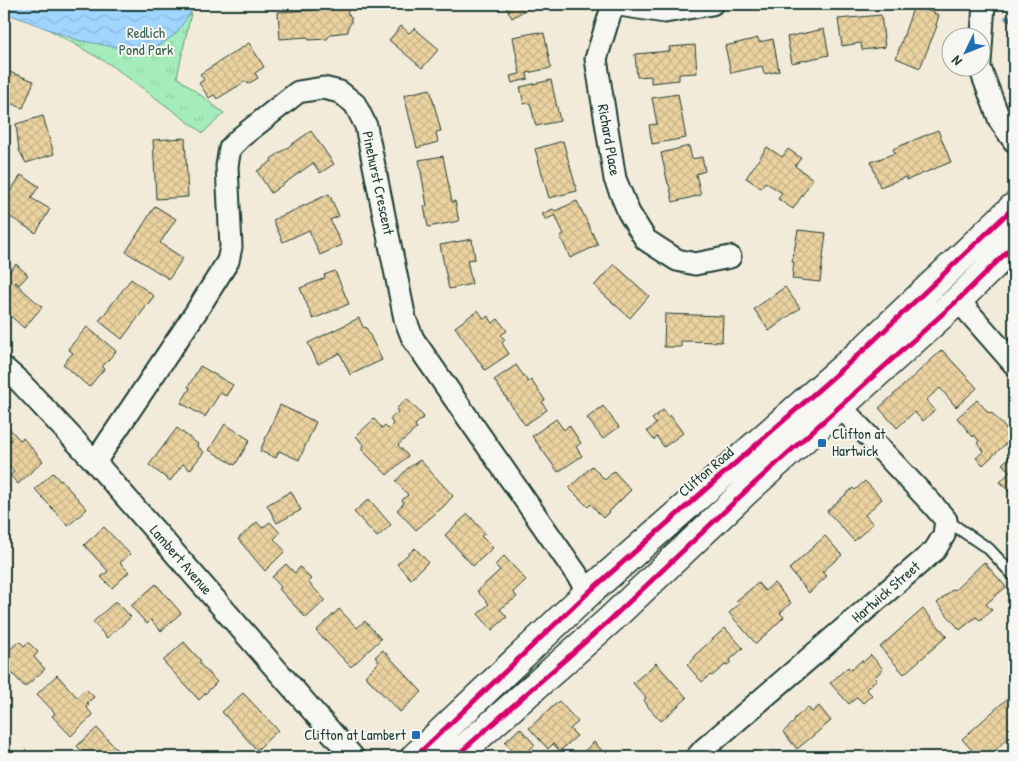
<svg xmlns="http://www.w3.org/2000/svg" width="1018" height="761" viewBox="0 0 1018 761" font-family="'Patrick Hand',sans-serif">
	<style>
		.grass { fill: url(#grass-tufts); stroke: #629578 }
		.water { fill: url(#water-waves); stroke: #6c98ae }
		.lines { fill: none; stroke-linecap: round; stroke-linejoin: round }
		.stream { stroke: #6c98ae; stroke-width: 5.5 }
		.building { fill: url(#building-cross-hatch); stroke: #1f3d34 }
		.lane-casing { stroke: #1f3d34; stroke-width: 14 }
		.street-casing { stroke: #1f3d34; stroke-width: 25 }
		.secondary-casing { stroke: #1f3d34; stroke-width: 31 }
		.lane { stroke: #f6f6f2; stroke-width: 10 }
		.street { stroke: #f6f6f2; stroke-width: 21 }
		.secondary { stroke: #f6f6f2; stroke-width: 28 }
		.cycleway-casing { stroke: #f6f6f2; stroke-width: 8 }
		.cycleway { stroke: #d6006c; stroke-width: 5 }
		.poi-dot { fill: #1f6fb2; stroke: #f6f6f2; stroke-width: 2 }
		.labels { text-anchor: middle; stroke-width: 4; stroke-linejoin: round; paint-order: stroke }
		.park-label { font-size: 15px; fill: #3a604f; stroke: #f6f6f2 }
		.street-label { font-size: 15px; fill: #1f3d34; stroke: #f6f6f2 }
		.poi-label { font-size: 15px; fill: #1f3d34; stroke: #f6f6f2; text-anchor: start }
	</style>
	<defs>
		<pattern id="grass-tufts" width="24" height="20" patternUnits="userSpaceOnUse" patternTransform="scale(1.25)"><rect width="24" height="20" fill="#a4edbb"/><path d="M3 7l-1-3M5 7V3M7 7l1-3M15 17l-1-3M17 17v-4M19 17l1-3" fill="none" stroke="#8dcca1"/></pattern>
		<pattern id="water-waves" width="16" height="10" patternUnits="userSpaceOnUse" patternTransform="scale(1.25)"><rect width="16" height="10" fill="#a0d5ff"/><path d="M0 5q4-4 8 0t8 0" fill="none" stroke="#89b8db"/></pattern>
		<pattern id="building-cross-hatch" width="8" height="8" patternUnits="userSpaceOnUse" patternTransform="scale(1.25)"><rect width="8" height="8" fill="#ebd2a0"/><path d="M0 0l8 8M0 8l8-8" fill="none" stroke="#c9b58a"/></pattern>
	</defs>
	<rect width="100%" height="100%" fill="#f3ebd9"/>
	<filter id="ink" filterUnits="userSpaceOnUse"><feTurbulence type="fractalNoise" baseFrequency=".02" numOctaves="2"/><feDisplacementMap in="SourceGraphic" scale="10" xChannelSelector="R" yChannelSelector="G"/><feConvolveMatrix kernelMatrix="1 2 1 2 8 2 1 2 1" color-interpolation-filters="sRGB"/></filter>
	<g filter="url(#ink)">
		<!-- grass -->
		<path class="grass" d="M4,4H193L177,77L224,113L203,133L111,65Z"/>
		<!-- water -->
		<path class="water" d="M4,4H196L176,34L148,53L77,40L11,15L4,9Z"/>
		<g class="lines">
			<!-- stream -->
			<path class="stream" d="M1007,18L1014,20"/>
		</g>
		<!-- building -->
		<path class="building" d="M504,4H535L512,18Z
			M914,5L939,15L936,25L937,26L920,68L896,58Z
			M347,8L348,14L351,17V23L348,27V32L331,34L327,39L309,40L307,37L280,39L278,12Z
			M881,15L885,47L862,50L861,43L842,46L838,19Z
			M401,26L409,33L414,28L439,49L422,68L389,40Z
			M824,29L829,55L792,63L787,37Z
			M539,32V34L544,33L551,68L527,73L528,79L512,83L510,76L520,74L513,37Z
			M758,38L759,42L773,39L779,71L764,74L762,66L731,73L725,46Z
			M249,43L264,67L255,73L258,78L248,84L246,81L217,99L214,95L209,98L199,83L204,80L200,74Z
			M695,45L697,73L679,74V80L651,83V76L637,77L635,54L670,51L669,47Z
			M4,70L34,81L23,108L4,101Z
			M551,80L560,121L536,126L530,103L524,104L520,87Z
			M430,89L441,131L436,132L438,142L417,148L404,95Z
			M678,94L686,138L652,144L649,125L657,124L652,98Z
			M43,116L54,154L26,163L19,150L16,124Z
			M938,130L951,162L907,180L906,177L880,187L871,162L895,153L893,149Z
			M311,131L334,164L320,173L313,163L271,193L257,171L272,161L271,159Z
			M185,138L188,197L156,199L153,140Z
			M563,141L577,191L549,198L535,149Z
			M689,146L692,159L702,157L705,171L696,174L701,195L673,202L669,184H668L661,153Z
			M767,147L782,157L788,149L801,158L795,166L813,179L793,209L778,199L782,193L765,182L761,188L746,178Z
			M443,156L452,202L455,201L459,221L428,227L424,206H427L419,160Z
			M21,175L39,186L31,198L50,209L36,233L4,213V201Z
			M329,194L339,216L330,220L342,245L320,255L309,230L283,242L273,220Z
			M577,201L598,245L570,258L560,236L564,234L555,215L546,220L542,214L553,209L555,211Z
			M155,206L176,219L160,243L183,258L169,279L126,252Z
			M798,230L826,233L820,282L792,279L794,262H792Z
			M472,239L475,259L467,260L472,284L449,289L440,245Z
			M16,264L28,275L19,285L16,282L15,283L42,307L24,328L4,310V269L8,273Z
			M614,264L649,296L630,318L594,286Z
			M335,271L349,304L313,319L300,288L325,278L324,275Z
			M131,279L154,296L122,339L99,321Z
			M785,287L800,308L769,331L754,309Z
			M478,310L484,319L488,316L493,323L498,319L507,331L501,335L505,340L502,343L509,354L485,370L455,327Z
			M665,314L723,316L722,342L681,341V347H664Z
			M359,318L363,327L365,328L366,327L382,360L350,375L340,353L318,364L308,343Z
			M87,327L116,351L102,367L104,369L89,387L63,364L73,353L68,349Z
			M942,350L977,388L956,407L940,388L926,400L935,410L923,421L914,412L897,428L879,408Z
			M516,365L528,382L531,380L545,400L542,402L547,410L525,425L494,380Z
			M200,366L233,385L226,396L220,393L205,417L181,403L190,388L188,387Z
			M407,399L424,417L415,425L417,428L398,445L408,456L387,475L361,449L364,446L356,436L374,419L382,428L385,426L388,429L393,424L390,419L398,412L396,409Z
			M977,400L989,413L991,412L1013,437L983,465L976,458L984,451L977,443L979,441L974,435L973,437L957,418Z
			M280,405L316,422L299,460L279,451L276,458L260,451Z
			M603,406L619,427L603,439L587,418Z
			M663,410L668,417L670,415L683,433L664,447L657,437L654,440L647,431L656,424L652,419Z
			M556,419L564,430L569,425L581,443L576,447L582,456L558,472L532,436Z
			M4,423L20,440L23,438L43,461L18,484L10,475L14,472L4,461Z
			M225,424L250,440L235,465L209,450Z
			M177,428L198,444L197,446L204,452L190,470L183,464L170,481L149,465Z
			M1014,453V497L1000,482L1010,472L1002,464Z
			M420,460L453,496L443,507L416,530L397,510L404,503L402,500L408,495L396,481L408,468Z
			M592,466L605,480L614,471L631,490L603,518L591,504L588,507L569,488Z
			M53,473L60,481L61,480L87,509L68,526L35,489Z
			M865,481L882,499L865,515L873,524L854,541L827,511L853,488L855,490Z
			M291,491L301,510L277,523L267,505Z
			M369,499L391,525L377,537L354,512Z
			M468,514L485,533L481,536L493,548L473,566L445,535Z
			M257,522L262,528L270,522L280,533L274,539L285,551L265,571L238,539Z
			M104,527L130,554L120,563L129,572L112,588L101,577L108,571L84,545Z
			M825,536L842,555L822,572L827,576L809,593L789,569Z
			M415,548L428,562L411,579L397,564Z
			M504,556L526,580L513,592L517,597L500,609L507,617L492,630L478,614L489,604L477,591L500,570L495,565Z
			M984,562L1006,587L986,604L992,610L980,620L976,617L960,630L937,603L953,589L955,590Z
			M286,564L295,573L300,567L311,579L308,582L325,600L306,618L279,589L281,587L272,577Z
			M758,583L765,591L774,583L791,603L780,613L784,617L756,644L729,613L739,604L736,601Z
			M156,584L181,613L161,631L151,620L147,624L131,606Z
			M116,601L131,617L107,638L93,622Z
			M339,609L357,628L365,621L381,639L351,667L316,631Z
			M923,609L947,636L904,674L880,647Z
			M725,628L743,648L730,660L731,662L726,666L725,665L712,676L710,675L702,682L687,665L695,658L694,656Z
			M19,641L24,646L28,642L38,652L34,657L45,669L25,687L4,665V655Z
			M184,642L201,661L199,663L217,682L199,700L163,661Z
			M383,650L422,692L400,712L365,676L379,662L375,657Z
			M871,655L883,669L875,677L877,679L866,689L872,695L863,703L857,697L849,704L830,683L848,667L851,670L862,660L863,662Z
			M656,663L687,698L661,721L649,708L644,700L646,698L633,683Z
			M57,675L77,697L86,689L94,697L87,703L89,705L86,707L93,715L71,736L52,716L55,713L37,694Z
			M243,693L278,730L257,750L222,712Z
			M1008,698L1014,705V732L988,757L986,756L978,757L962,739Z
			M559,701L578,722L570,729L577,736L560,751L553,744L548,749L529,728Z
			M819,706L831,721L797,749L783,732L794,722L795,718L808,707L812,712Z
			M97,728L124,757H87L77,746Z
			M520,728L535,745L521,757H518L505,742Z
			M594,742L608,757H578Z"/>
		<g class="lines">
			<defs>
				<path id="lane" d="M946,520L989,549L1014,576"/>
				<path id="street" d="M613,4L596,59L615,179L629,213L646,240L677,260L695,264L730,257
					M613,4L665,12L712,4
					M980,63L984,4
					M980,68L1000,121L1014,141
					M958,300L1014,364
					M4,368L20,382L95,462L353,757
					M95,462L196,312L228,261L231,247L227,166L230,148L241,137L298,92L323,88L340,92L355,104L366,126L405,319L413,339L589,592
					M697,757L704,749L935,550L944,535L946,520L933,505L840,406"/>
				<path id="secondary" d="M415,757L589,592L866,348L1014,207
					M455,757L610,620L747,490L958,300L1014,245"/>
			</defs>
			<!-- lane casing -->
			<use href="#lane" class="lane-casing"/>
			<!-- street casing -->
			<use href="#street" class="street-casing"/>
			<!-- secondary casing -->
			<use href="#secondary" class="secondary-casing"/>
			<!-- lane -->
			<use href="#lane" class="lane"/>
			<!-- street -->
			<use href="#street" class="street"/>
			<!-- secondary -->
			<use href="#secondary" class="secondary"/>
			<defs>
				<path id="cycleway" d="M415,757L589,592L866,348L1014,207
					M455,757L610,620L747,490L958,300L1014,245"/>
			</defs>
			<!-- cycleway casing -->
			<use href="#cycleway" class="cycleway-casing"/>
			<!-- cycleway -->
			<use href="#cycleway" class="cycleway"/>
		</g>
	</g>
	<!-- markers -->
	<g class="poi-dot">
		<rect x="817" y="438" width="10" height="10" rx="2.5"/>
		<rect x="411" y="730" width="10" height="10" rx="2.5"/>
	</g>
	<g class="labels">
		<!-- park labels -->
		<g class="park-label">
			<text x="146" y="38">Redlich<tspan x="146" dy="17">Pond Park</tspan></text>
		</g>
		<!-- street labels -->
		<g class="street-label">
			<text transform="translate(609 140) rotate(80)" y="5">Richard Place</text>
			<text transform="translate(378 183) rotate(78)" y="5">Pinehurst Crescent</text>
			<text transform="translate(706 472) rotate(-41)" y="5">Clifton Road</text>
			<text transform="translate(181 560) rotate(49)" y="5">Lambert Avenue</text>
			<text transform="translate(886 592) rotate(-41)" y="5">Hartwick Street</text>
		</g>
		<!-- poi labels -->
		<g class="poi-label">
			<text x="832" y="439">Clifton at<tspan x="832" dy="17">Hartwick</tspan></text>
			<text x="406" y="740" text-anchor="end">Clifton at Lambert</text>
		</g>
	</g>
	<!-- margin -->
	<rect width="1018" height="761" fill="none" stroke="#f6f6f2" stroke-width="20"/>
	<rect x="10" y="10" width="998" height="741" fill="none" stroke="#1f3d34" stroke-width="2" filter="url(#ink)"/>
	<!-- north arrow -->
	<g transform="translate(966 52) rotate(227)"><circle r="24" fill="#f6f6f2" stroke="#a0aca6"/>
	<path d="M0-4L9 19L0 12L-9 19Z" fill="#1f6fb2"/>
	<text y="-8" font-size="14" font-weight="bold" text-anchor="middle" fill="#1f3d34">N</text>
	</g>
</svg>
